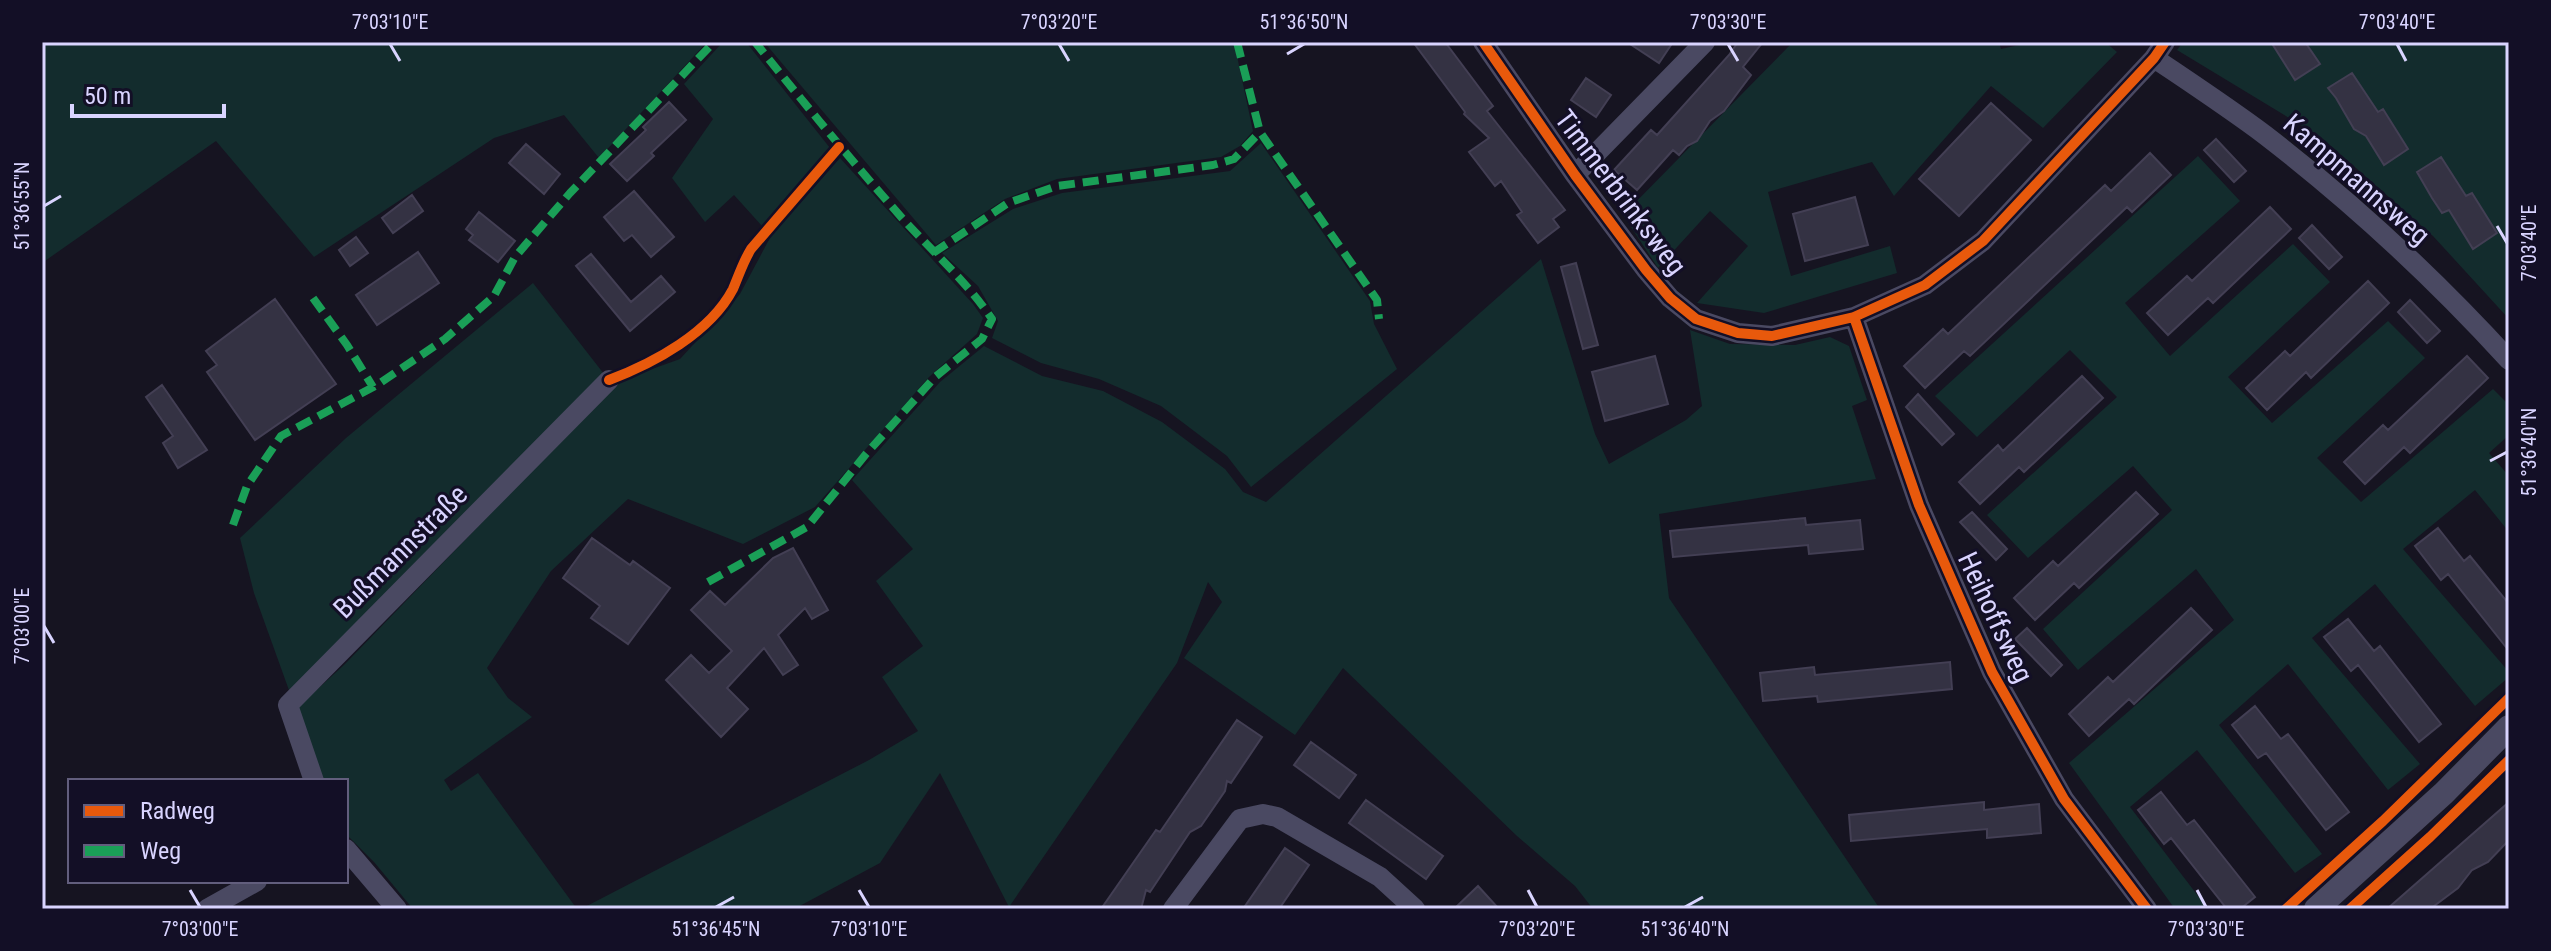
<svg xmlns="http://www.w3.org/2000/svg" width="2551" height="951" viewBox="0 0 2551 951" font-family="'Roboto Condensed',sans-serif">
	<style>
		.green { fill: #132c2d }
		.building { fill: #343243; stroke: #433f54; stroke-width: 2 }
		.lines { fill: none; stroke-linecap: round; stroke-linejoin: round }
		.minor { stroke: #4a4962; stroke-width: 20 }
		.tertiary { stroke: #4a4962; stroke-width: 24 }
		.quiet { stroke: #1a9f57; stroke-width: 8; stroke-dasharray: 16 8; stroke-linecap: butt }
		.cycleway-casing { stroke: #130f26; stroke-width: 15 }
		.cycleway { stroke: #e8590c; stroke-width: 10 }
		.ticks { fill: none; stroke: #d9d4ff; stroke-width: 3 }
		.labels { text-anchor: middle; stroke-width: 6; stroke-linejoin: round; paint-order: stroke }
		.street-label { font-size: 28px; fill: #d9d4ff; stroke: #130f26 }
		.neatline { fill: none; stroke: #d9d4ff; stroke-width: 3 }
		.ticks-label { font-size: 20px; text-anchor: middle; fill: #d9d4ff }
	</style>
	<rect width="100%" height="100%" fill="#161421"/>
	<!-- green -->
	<path class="green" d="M42,42H707L599,158L564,115L494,138L314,257L216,141L42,263Z
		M723,42H746L830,148L762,226L734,195L705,222L672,178L713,119L684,84Z
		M764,42H1234L1253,131L1240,146L1221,157L1057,179L1005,199L936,245Z
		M1793,42H1999L2001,49L2033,42H2105L2117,52L2043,128L1991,86L1894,196L1872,162L1768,192L1791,276L1890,246L1897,273L1764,313L1697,303L1748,246L1710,211L1658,268L1623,215Z
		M2183,42H2509V319L2433,236L2322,138L2177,50Z
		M1261,143L1370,301L1374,324L1397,369L1251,487L1227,456L1161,406L1099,379L1041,363L992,338L998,321L978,286L942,253L1013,209L1062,193L1230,171Z
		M2198,156L2240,201L2125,303L2170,356L2293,244L2330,282L2228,377L2272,423L2388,321L2425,358L2317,458L2361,502L2493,389L2509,405V435L2489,453L2509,476V532L2475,490L2403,549L2509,672V677L2475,706L2375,584L2312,638L2420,764L2388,790L2288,664L2219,725L2322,854L2295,873L2197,750L2130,807L2208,909H2175L2069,763L2234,620L2196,569L2078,670L2043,629L2172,510L2133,466L2028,558L1987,515L2117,397L2070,350L1977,437L1935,396Z
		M840,158L973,304L983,318L977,334L929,377L815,507L743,544L628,499L551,571L487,668L508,698L532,717L444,780L451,791L478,773L577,909H413L374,862L348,836L346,831V781H323L298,707L345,664L619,381L680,359L740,294L771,236Z
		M1541,259L1595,434L1609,464L1686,420L1702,406L1690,330L1730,344L1795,345L1830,337L1849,346L1867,400L1852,406L1876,479L1659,514L1669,598L1880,909H1593L1575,886L1517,836L1343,668L1295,735L1184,658L1222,602L1208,582L1177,663L1009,907L940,773L880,863L794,909H581L869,760L918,731L882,677L923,646L876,581L913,549L852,480L940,382L984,346L1042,376L1103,391L1162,422L1225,469L1243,492L1266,502Z
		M533,283L604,374L290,693L254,593L240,538L346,438Z"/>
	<!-- building -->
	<path class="building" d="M1413,42H1445L1493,106L1487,111L1565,210L1553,219L1559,227L1538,243L1517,215L1522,212L1501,181L1495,186L1469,152L1489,138L1464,114L1465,112Z
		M1627,42H1673L1659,63Z
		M1738,42H1763L1743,67L1751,75L1724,111L1710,121L1697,141L1687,146L1679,155L1673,150L1637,190L1614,170L1651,130L1657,135L1729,55Z
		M2271,42H2305L2320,64L2295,80Z
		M2352,73L2378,112L2383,109L2408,149L2384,165L2366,136L2354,129L2336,98L2328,88Z
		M1586,78L1611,95L1596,117L1571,100Z
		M669,102L686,120L651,153L654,156L627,181L610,164L646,130L643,127Z
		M1991,103L2031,140L1959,216L1919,179Z
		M2216,139L2246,171L2234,182L2204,150Z
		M526,144L560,174L544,194L509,163Z
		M2150,153L2171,175L2132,212L2127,207L1970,356L1964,351L1925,388L1904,366L1943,329L1948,334L2105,185L2111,191Z
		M2441,157L2466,196L2472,193L2497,233L2473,249L2449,210L2442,213L2432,198L2417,172Z
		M634,191L674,237L651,257L632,235L624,241L604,217Z
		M412,195L423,211L393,233L382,218Z
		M1855,197L1868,245L1805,261L1793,214Z
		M2270,207L2291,229L2213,303L2208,298L2168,335L2147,313L2187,276L2192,281Z
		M479,212L515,241L498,262L469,240L473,235L466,229Z
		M2312,225L2342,257L2329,269L2299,238Z
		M356,237L368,253L350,266L339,250Z
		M418,252L439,283L377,325L356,295Z
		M591,254L631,302L661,276L675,292L630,331L576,266Z
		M1576,263L1598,345L1583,349L1561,267Z
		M2368,281L2389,303L2311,378L2306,372L2267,410L2246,388L2285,351L2290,356Z
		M275,299L336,384L255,440L207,372L217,365L206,351Z
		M2410,300L2440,331L2427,343L2398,312Z
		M1655,356L1668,404L1605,421L1592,372Z
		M2467,356L2488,378L2410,453L2404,447L2365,484L2344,462L2383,425L2388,430Z
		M2082,376L2103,398L2024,472L2019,467L1980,504L1959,482L1998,445L2003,451Z
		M162,385L207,450L178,468L163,443L173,436L146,397Z
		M1918,394L1954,434L1942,445L1906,407Z
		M2136,492L2158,514L2079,588L2074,583L2035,620L2014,598L2053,561L2058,566Z
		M1972,512L2007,549L1996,560L1960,522Z
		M1805,518L1806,525L1860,520L1863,549L1809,554L1808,545L1673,557L1670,531Z
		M2438,528L2464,561L2470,556L2509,604V651L2448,574L2441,580L2415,546Z
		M592,538L630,565L633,561L670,588L628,644L591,618L600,606L563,578Z
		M793,548L828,610L812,619L805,608L778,635L798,665L783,675L764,648L727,688L748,709L721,737L666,680L691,655L709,673L732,651L691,610L710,591L725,605L773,558Z
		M2191,608L2212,630L2134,704L2129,699L2089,736L2069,714L2108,677L2113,682Z
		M2348,619L2374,651L2380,646L2441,724L2419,742L2358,665L2351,671L2324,637Z
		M2027,628L2062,665L2051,676L2015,639Z
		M1950,662L1952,689L1818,702L1817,696L1763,701L1760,673L1814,667L1815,675Z
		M2255,706L2281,739L2288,734L2349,812L2326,830L2266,753L2258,758L2232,725Z
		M1237,720L1262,737L1231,783L1227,781L1225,791L1201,826L1190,832L1150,892L1146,890L1141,909H1101L1156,830L1160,832Z
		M1311,742L1356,775L1339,798L1294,765Z
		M2161,792L2187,825L2194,820L2255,897L2240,909H2227L2171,838L2164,844L2138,810Z
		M1366,800L1443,856L1426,879L1349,823Z
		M1984,802V810L2039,804L2041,833L1987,838V829L1851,841L1849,815Z
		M2509,802V840L2488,862L2472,870L2458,888L2430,909H2387Z
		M1285,848L1309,865L1279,909H1243Z
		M1478,886L1499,909H1454Z"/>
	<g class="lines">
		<!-- minor -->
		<path class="minor" d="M1483,42L1575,175L1646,270L1670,298L1696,319L1738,333L1772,336L1854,317L1925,285L1983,241L2154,58L2165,42
			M2154,58C2191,83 2229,108 2265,135C2352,202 2435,279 2509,360
			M1575,175L1705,42
			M1854,317L1919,505L1992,672L2064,799L2147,909
			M314,781L288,705L609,380
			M346,849L397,909
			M207,909L257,881
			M1173,909L1240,819L1263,814L1277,817L1380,877L1415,909"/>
		<!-- tertiary -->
		<path class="tertiary" d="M2316,909L2444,793L2509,727"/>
		<!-- quiet -->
		<path class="quiet" d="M1237,42L1260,132L1377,300L1379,319
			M933,253L1008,203L1057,186L1213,165L1234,159L1260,132
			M313,298L347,345L373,387
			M233,525L247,486L281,436L377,385L445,339L494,296L515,257L570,193L714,42
			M708,582L807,527L866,454L935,377L982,339L992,319C967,282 932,251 902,218C851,160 803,102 755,42"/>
		<defs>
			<path id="cycleway" d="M1483,42L1575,175L1646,270L1670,298L1696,319L1738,333L1772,336L1854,317L1925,285L1983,241L2154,58L2165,42
				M1854,317L1919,505L1992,672L2064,799L2147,909
				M609,380C654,363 710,333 733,289C739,275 743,262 751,249L839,147
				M2286,909L2383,821L2509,698
				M2350,909L2430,837L2509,760"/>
		</defs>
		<!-- cycleway casing -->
		<use href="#cycleway" class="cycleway-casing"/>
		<!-- cycleway -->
		<use href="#cycleway" class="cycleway"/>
	</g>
	<!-- ticks -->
	<path class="ticks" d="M390,44L400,61M1059,44L1069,61M1728,44L1738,61M2397,44L2406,61M1287,54L1304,44M44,206L61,196M2497,226L2507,243M2490,461L2507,452M44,626L54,643M190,890L200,907M859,890L869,907M1528,890L1537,907M2197,890L2206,907M716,907L734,897M1685,907L1703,897"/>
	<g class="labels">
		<!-- street labels -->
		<g class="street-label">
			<text transform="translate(2357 179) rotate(41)" y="10">Kampmannsweg</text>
			<text transform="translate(1621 192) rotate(53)" y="10">Timmerbrinksweg</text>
			<text transform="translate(400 551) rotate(-45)" y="10">Bußmannstraße</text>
			<text transform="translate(1996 617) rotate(65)" y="10">Heihoffsweg</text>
		</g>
	</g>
	<!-- border -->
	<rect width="2551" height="951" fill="none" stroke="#130f26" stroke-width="88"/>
	<!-- legend -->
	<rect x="68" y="779" width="280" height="104" fill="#130f26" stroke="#625e7d" stroke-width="2"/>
	<rect x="84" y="805" width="40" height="12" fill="#e8590c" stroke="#625e7d" stroke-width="2"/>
	<text x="140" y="819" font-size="24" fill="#d9d4ff">Radweg</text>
	<rect x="84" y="845" width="40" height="12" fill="#1a9f57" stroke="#625e7d" stroke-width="2"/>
	<text x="140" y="859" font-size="24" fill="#d9d4ff">Weg</text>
	<!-- scale -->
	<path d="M72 104v12h152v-12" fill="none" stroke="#d9d4ff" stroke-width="4"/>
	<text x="84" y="104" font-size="24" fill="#d9d4ff" stroke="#130f26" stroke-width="6" paint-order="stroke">50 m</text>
	<rect x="44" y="44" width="2463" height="863" class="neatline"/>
	<g class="ticks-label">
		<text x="390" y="29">7°03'10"E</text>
		<text x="1059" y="29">7°03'20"E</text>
		<text x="1304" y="29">51°36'50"N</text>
		<text x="1728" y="29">7°03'30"E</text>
		<text x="2397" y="29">7°03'40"E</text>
		<text transform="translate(22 206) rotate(-90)" y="7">51°36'55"N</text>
		<text transform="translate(2529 243) rotate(-90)" y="7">7°03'40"E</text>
		<text transform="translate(2529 452) rotate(-90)" y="7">51°36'40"N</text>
		<text transform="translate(22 626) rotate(-90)" y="7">7°03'00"E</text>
		<text x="200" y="936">7°03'00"E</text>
		<text x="716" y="936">51°36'45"N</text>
		<text x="869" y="936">7°03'10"E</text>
		<text x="1537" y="936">7°03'20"E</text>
		<text x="1685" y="936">51°36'40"N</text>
		<text x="2206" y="936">7°03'30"E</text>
	</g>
</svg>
